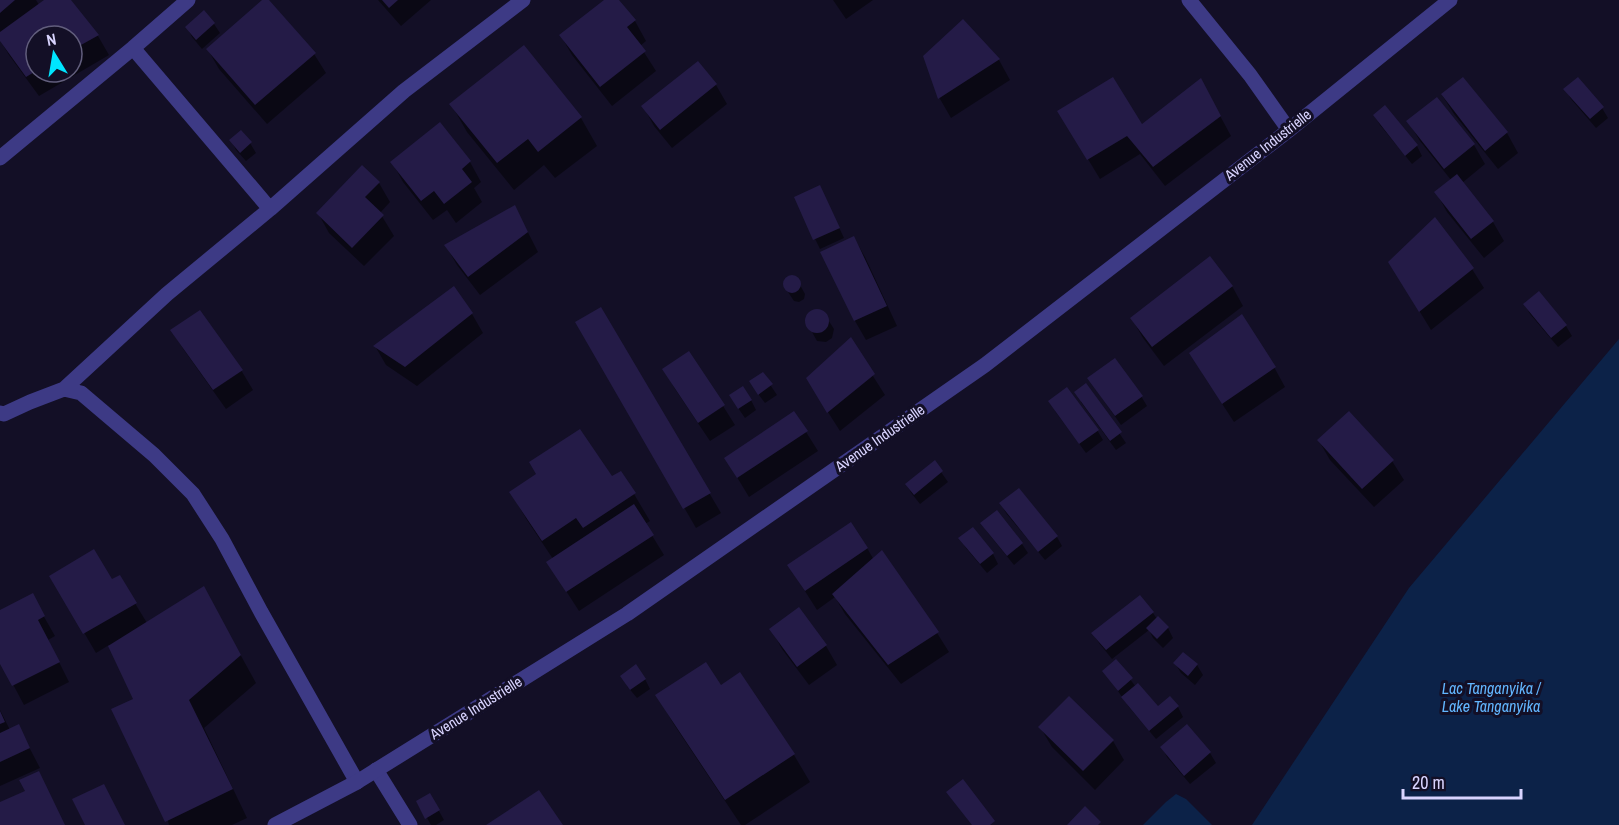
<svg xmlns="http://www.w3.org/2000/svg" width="1619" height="825" viewBox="0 0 1619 825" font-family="'Archivo Narrow',sans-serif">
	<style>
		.water { fill: #0c2248 }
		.shadow { fill: #0007; fill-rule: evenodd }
		.building { fill: #241b47 }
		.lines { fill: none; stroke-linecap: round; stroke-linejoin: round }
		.minor { stroke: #3d3a85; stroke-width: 15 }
		.tertiary { stroke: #3d3a85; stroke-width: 15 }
		.labels { text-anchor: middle; stroke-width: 6; stroke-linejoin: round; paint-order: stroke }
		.street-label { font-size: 15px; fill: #d9d4ff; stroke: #130f26 }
		.water-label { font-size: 16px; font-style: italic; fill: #62b6ff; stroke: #130f26 }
	</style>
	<rect width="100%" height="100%" fill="#130f26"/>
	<!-- water -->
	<path class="water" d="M1619,339V825H1252L1409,588Z
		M1176,794L1186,799L1212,825H1143L1166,802Z"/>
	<!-- shadow -->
	<path class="shadow" d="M0,0H36L39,5L47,0H70L98,36L109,55L39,96L9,55L0,40ZM36,36H72V72H36Z
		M264,0H267L314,54L326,73L267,124L219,69L208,50Z
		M378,0H431L401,26Z
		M606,0H617L635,21L646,41L640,46L656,71L612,106L572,55L561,36Z
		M833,0H873L846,19Z
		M963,21L999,60L1010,80L951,118L940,99L924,57Z
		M214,24L220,33L202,49L192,37L187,27Z
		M524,47L581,118L597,146L555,178L544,165L514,190L467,132L451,104Z
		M1463,79L1507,133L1518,153L1498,169L1454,114L1442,95Z
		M716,85L727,104L672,148L654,126L643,106Z
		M1565,89L1602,108L1608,118L1596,128L1571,99Z
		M1211,99L1231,136L1165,186L1140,154L1100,179L1071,131L1142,126Z
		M1374,115L1417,146L1422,156L1412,164L1380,125Z
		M1408,121L1474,145L1485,164L1462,183L1493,222L1504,241L1484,258L1447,212L1436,192L1451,180L1420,141Z
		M440,124L470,162L481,182L474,188L482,202L456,223L447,210L433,220L403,182L392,162Z
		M231,140L250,143L256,153L246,161L236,150Z
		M379,183L390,202L380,213L394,236L364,266L329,233L318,213Z
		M820,187L844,238L820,249L795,198Z
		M515,207L538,252L480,295L457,265L446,246Z
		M854,238L865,257L897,326L866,340L855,321L822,253Z
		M1472,269L1484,288L1431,330L1401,281Z
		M790,277L796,278L805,294L804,299L799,302L794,301L784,286L785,280Z
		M1232,286L1243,306L1164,366L1143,338L1132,319Z
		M1539,293L1566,326L1572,336L1558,347L1530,314L1525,305Z
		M601,309L721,513L696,528L577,323Z
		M815,311L823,312L834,329L832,338L826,342L817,341L807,323L808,315Z
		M472,314L483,333L417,386L386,365L375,346Z
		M172,331L241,370L253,390L226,409L184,350Z
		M850,340L885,395L840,431L819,398Z
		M1274,367L1285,387L1234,422L1202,373Z
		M664,369L723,406L735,425L710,441L675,389Z
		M763,374L777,395L765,403L756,391Z
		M1086,385L1126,443L1116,450L1081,402Z
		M1095,388L1141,396L1147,406L1121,425Z
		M751,400L756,410L745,418L736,405Z
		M1055,411L1097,430L1103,440L1086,453Z
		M806,432L818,451L749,497L726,459Z
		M1319,441L1392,461L1404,480L1374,507L1330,460Z
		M934,462L948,482L920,504L912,494L906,484Z
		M511,493L634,494L650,521L645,524L664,555L579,611L548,563L553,559L527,520Z
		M1001,504L1057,537L1062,546L1045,560L1006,513Z
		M982,523L1022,544L1028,553L1014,565L988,533Z
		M960,538L993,554L998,564L987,573L966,548Z
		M867,548L874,560L882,552L937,633L949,652L901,684L845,614L835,597L817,610L789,566Z
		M51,576L111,581L119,577L147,623L219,616L256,683L204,728L247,818L232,825H169L135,699L109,645L96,653Z
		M0,612L43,615L55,636L48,640L69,682L24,705L0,660Z
		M1153,613L1157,619H1158L1168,628L1173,638L1163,648L1153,638L1149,630L1112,659L1099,643L1093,634Z
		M771,629L826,646L837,665L809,685L782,649Z
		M1183,654L1197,665L1203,675L1195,685L1181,673L1175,663Z
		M1116,661L1136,687L1157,708L1178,707L1183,717L1156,739L1129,707L1104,671Z
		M740,674L794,755L810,782L745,825H741L673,723L657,695L721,687Z
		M645,679L650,689L637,698L627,686Z
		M0,710L10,730L18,726L40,768L0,786Z
		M1187,726L1210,753L1216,763L1190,784L1167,757L1162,747Z
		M1040,727L1113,741L1124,760L1095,790L1052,747Z
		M430,795L444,820L436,825H431L418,802Z"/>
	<!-- building -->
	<path class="building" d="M0,0H15L0,13Z
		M44,0H71L99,35L72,50V36H36V71L26,77L0,41V32Z
		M262,0H269L316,53L255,105L206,49Z
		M382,0H398L389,8Z
		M604,0H619L636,20L627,27L646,51L600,87L559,35Z
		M204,10L215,23L196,40L185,27Z
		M963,19L1000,59L938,99L923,56Z
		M524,45L582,117L538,152L528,139L497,163L449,104Z
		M698,61L717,84L660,130L641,106Z
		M1113,77L1142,124L1201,78L1221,116L1153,167L1127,136L1087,160L1057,111Z
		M1463,77L1508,132L1485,151L1441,94Z
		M1578,77L1604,107L1590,119L1563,89Z
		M1437,97L1475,144L1444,169L1406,121Z
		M1385,105L1418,145L1405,156L1373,115Z
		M440,122L471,161L462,169L472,182L444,204L434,191L421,201L390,162Z
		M241,130L252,142L240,153L229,140Z
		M362,165L380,182L365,197L384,215L352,248L316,213Z
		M1457,174L1494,221L1471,239L1434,192Z
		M820,185L840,228L813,240L794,197Z
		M515,205L528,232L468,277L444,245Z
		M1435,217L1474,268L1419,312L1388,262Z
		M854,236L887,306L854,321L820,252Z
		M1210,256L1233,286L1152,347L1130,318Z
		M783 284a9 9 0 1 1 18 0a9 9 0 1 1-18 0Z
		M454,286L473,313L405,367L373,346Z
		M1539,291L1567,325L1551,338L1523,304Z
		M601,307L711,493L683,509L575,322Z
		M805 321a12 12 0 1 1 24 0a12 12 0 1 1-24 0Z
		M200,310L243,370L213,390L170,330Z
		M1242,314L1276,367L1222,404L1189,353Z
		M851,337L875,374L827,413L806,378Z
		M689,351L725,405L698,423L662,369Z
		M1115,358L1143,396L1115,416L1087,378Z
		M763,372L773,384L758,395L749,381Z
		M1086,383L1122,432L1110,441L1074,392Z
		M743,386L752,400L738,409L729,395Z
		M1067,387L1099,430L1079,444L1048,401Z
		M794,411L808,431L737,478L724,458Z
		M1349,411L1394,460L1362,489L1317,440Z
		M580,429L612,476L621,471L636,493L583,528L576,518L542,541L509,492L536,474L529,462Z
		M935,460L943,471L914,495L905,484Z
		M1019,488L1058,536L1038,552L999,503Z
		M634,504L654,535L566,592L546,562Z
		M997,510L1023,543L1007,556L980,523Z
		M851,522L868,548L805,591L787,565Z
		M973,527L994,553L980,564L958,538Z
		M94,549L112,579L120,575L137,603L83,634L49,576Z
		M882,550L939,632L888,665L832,594Z
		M204,586L241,655L189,700L233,789L165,822L111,709L133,699L108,646Z
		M33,593L45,616L38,620L60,662L12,686L0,664V610Z
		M1140,595L1154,612L1106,650L1091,633Z
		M799,607L827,645L797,667L769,629Z
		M1158,616L1169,627L1157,639L1146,628Z
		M1183,652L1198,664L1188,676L1173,663Z
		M1116,659L1133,678L1118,691L1102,671Z
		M706,662L721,685L740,672L795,754L725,800L655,695Z
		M636,664L646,679L630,690L620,676Z
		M1138,683L1158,706L1170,696L1179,706L1149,731L1121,697Z
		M1069,696L1114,740L1083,771L1038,727Z
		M0,711L5,722L0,724Z
		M19,724L30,748L0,762V733Z
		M1187,724L1211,752L1184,776L1160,747Z
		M39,771L65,825H0V802L25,791L19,780Z
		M963,779L995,821L990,825H972L946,792Z
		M104,784L125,825H85L72,799Z
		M539,790L563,825H486Z
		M430,793L440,810L425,819L416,801Z
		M1085,806L1101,822L1098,825H1067Z"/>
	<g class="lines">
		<!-- minor -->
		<path class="minor" d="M1189,0L1250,75L1289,130
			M133,48L270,209
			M0,158L133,48L188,0
			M64,389L167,294L270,209L404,91L523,0
			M0,413L4,414L30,402L64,389L81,393L154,455L193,494L222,539L261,612L357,782
			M376,770L410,825"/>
		<!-- tertiary -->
		<path class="tertiary" d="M275,825L357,782L627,614L985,365L1289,130L1450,0"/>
	</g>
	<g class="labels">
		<!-- street labels -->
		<g class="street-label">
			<text transform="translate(1268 145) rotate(-38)" y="5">Avenue Industrielle</text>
			<text transform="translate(880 438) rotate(-35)" y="5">Avenue Industrielle</text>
			<text transform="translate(476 708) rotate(-32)" y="5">Avenue Industrielle</text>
		</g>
		<!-- water labels -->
		<g class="water-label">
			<text x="1491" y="694">Lac Tanganyika /<tspan x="1491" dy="18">Lake Tanganyika</tspan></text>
		</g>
	</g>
	<!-- north arrow -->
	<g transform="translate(54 54) rotate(349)"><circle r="28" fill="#130f26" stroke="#625e7d" stroke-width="1.5"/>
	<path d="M0-4.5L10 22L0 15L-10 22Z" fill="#00e5ff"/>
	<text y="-9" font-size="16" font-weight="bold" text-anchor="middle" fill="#d9d4ff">N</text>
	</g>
	<!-- scale -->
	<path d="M1403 789v9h118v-9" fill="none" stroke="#d9d4ff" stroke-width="3"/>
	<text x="1412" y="789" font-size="18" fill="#d9d4ff" stroke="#130f26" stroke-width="4.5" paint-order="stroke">20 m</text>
</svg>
